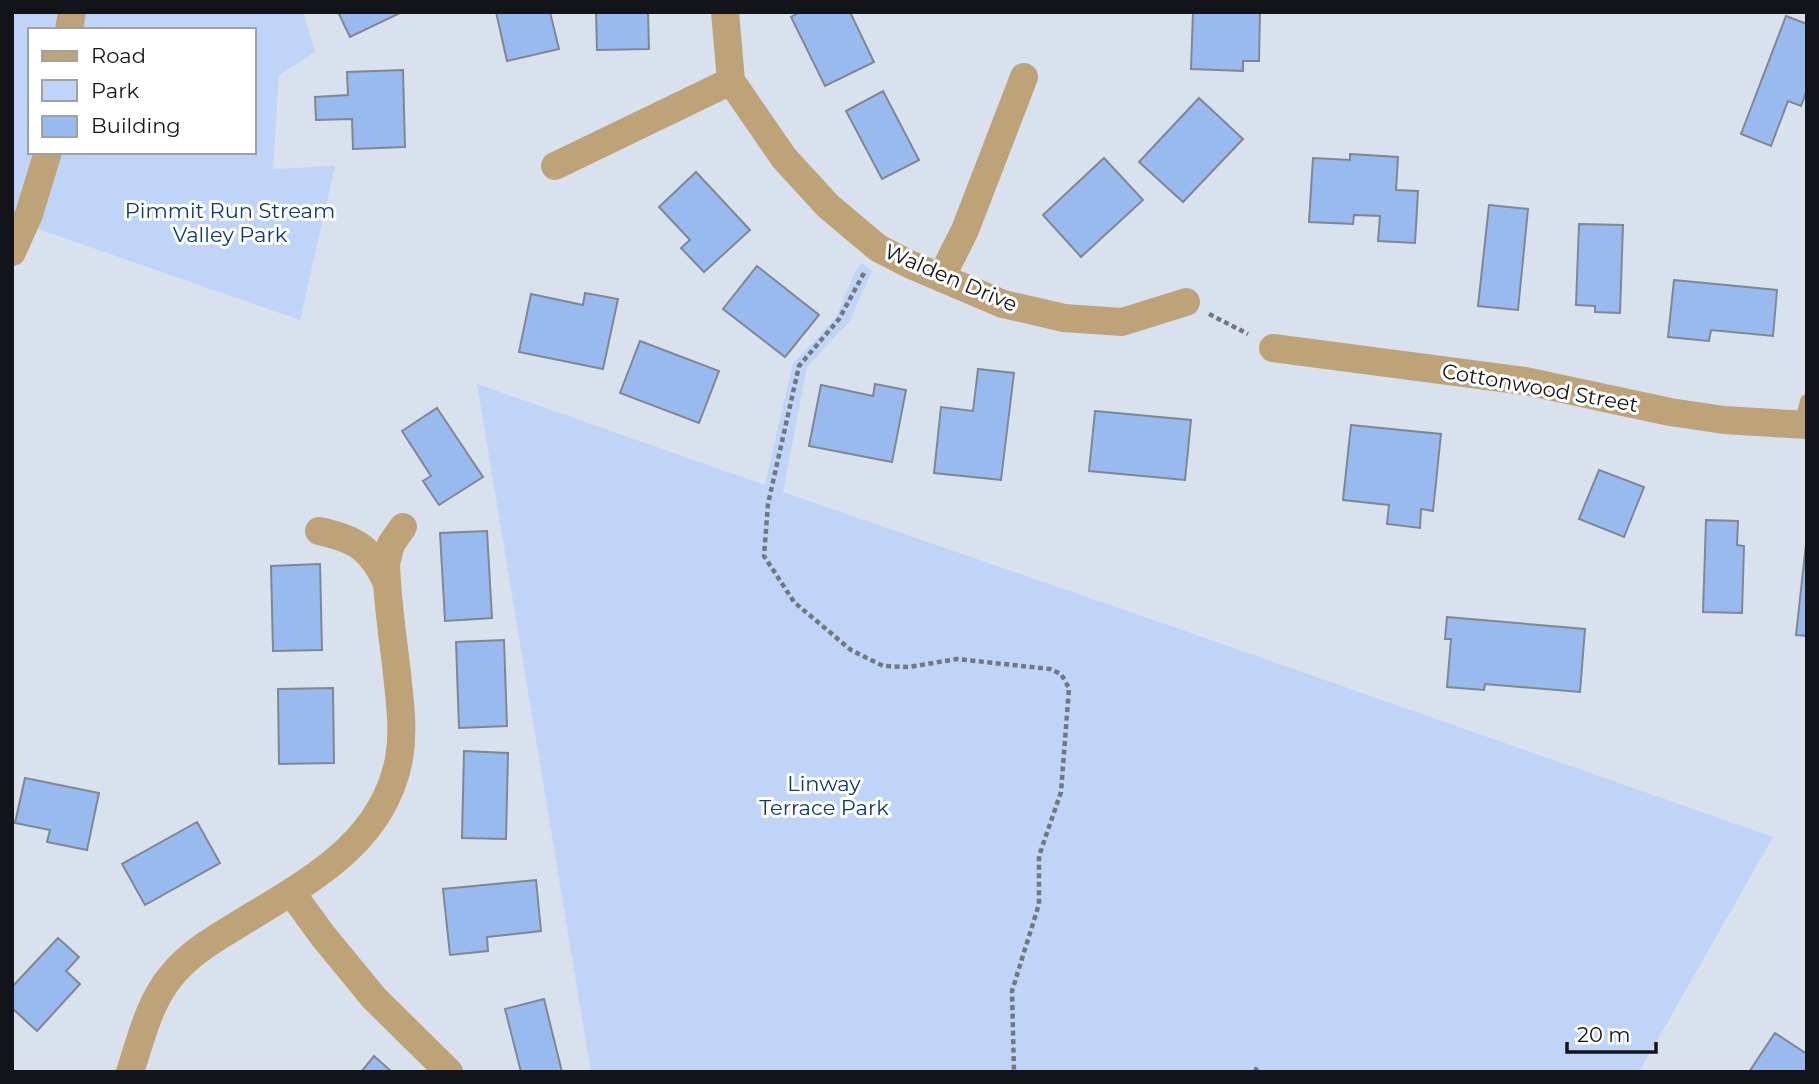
<svg xmlns="http://www.w3.org/2000/svg" width="1819" height="1084" viewBox="0 0 1819 1084" font-family="Montserrat,sans-serif">
	<style>
		.green { fill: #bfd4f7; fill-rule: evenodd }
		.building { fill: #98baef; stroke: #808793; stroke-width: 2 }
		.lines { fill: none; stroke-linecap: round; stroke-linejoin: round }
		.path { stroke: #727780; stroke-width: 4.5; stroke-dasharray: 5 3.5; stroke-linecap: butt }
		.lane { stroke: #bea278; stroke-width: 14 }
		.street { stroke: #bea278; stroke-width: 28 }
		.labels { text-anchor: middle; stroke-width: 6; stroke-linejoin: round; paint-order: stroke }
		.park-label { font-size: 21px; fill: #103876; stroke: #fff }
		.street-label { font-size: 21px; fill: #121419; stroke: #fff }
	</style>
	<rect width="100%" height="100%" fill="#d9e1ee"/>
	<!-- green -->
	<path class="green" d="M12,12H303L315,52L279,75L273,169L335,166L300,320L12,220ZM30,30H254V152H30Z
		M862,263L872,271L849,322L807,367L783,492L1191,633L1773,837L1639,1072H591L477,384L765,485L793,363L836,318L854,273Z"/>
	<!-- building -->
	<path class="building" d="M338,12H397L398,14L350,37Z
		M496,12H550L559,49L507,61Z
		M596,12H648L649,49L597,50Z
		M800,12H850L874,62L825,86L791,17Z
		M1193,12H1260L1259,61H1243V71L1191,69Z
		M1786,16L1807,24V90L1801,106L1788,101L1771,146L1741,134Z
		M403,70L405,147L353,149L352,119L316,120L315,97L348,95L347,72Z
		M883,91L919,160L882,179L846,111Z
		M1199,98L1243,139L1183,202L1139,162Z
		M1350,154L1398,157L1396,190L1418,191L1415,243L1378,241L1380,216L1354,215L1353,224L1309,222L1313,158L1350,160Z
		M1104,158L1143,200L1081,257L1043,215Z
		M696,172L750,230L704,272L681,248L690,240L659,207Z
		M1489,205L1528,209L1518,310L1478,306Z
		M1579,224L1623,225L1620,313L1595,312V306L1576,305Z
		M757,266L819,315L785,357L723,309Z
		M1674,280L1777,290L1773,336L1711,330L1709,341L1668,337Z
		M585,293L618,299L603,369L519,352L531,294L583,305Z
		M640,341L719,371L699,423L620,393Z
		M978,369L1014,373L1001,480L934,473L941,407L973,411Z
		M875,384L906,390L892,462L809,446L821,385L873,396Z
		M437,408L483,477L439,505L423,481L431,476L402,431Z
		M1095,411L1191,420L1185,480L1089,471Z
		M1351,425L1441,434L1433,511L1421,509L1420,528L1387,524L1389,505L1343,500Z
		M1599,470L1644,487L1624,537L1579,519Z
		M1706,520L1738,521L1737,545L1744,546L1742,613L1703,612Z
		M487,531L492,618L445,621L440,533Z
		M1807,535V636L1796,635Z
		M320,564L322,650L273,651L271,566Z
		M1447,617L1585,629L1580,692L1485,684L1484,690L1447,687L1451,639H1445Z
		M504,640L507,726L459,728L456,642Z
		M333,688L334,763L279,764L278,689Z
		M464,751L508,753L506,839L462,838Z
		M25,778L99,793L87,850L47,842L50,830L15,823Z
		M197,822L220,863L145,905L122,864Z
		M536,880L541,931L487,937L488,951L450,955L443,889Z
		M58,938L79,957L66,971L80,984L37,1031L12,1008V987Z
		M544,999L562,1072H521L505,1009Z
		M1775,1033L1807,1054V1072H1749Z
		M374,1056L392,1072H361Z"/>
	<g class="lines">
		<!-- path -->
		<path class="path" d="M864,273L839,319L799,366L768,504L764,556L794,602L851,650L883,666L909,667L957,659L1050,669L1061,674L1069,688L1061,792L1039,856V904L1012,991L1014,1072
			M1209,314L1248,334
			M1255,1072L1257,1067"/>
		<!-- lane -->
		<path class="lane" d="M1801,425L1807,401"/>
		<!-- street -->
		<path class="street" d="M725,12L731,81L784,158L828,206L878,248L909,264L1003,304L1064,318L1122,322L1186,302
			M69,30L72,12
			M555,166L731,81
			M12,252L29,214L48,152
			M941,278L965,230L1024,77
			M1273,348L1525,381L1670,412L1724,420L1807,425
			M319,531C356,539 371,548 387,583
			M291,892L323,936L374,998L449,1072
			M130,1072C141,1039 149,1002 172,975C189,954 211,941 234,927C303,884 382,847 399,759C404,730 400,703 397,674C393,637 387,601 386,564L391,544L403,527"/>
	</g>
	<g class="labels">
		<!-- park labels -->
		<g class="park-label">
			<text x="230" y="218">Pimmit Run Stream<tspan x="230" dy="24">Valley Park</tspan></text>
			<text x="824" y="791">Linway<tspan x="824" dy="24">Terrace Park</tspan></text>
		</g>
		<!-- street labels -->
		<g class="street-label">
			<text transform="translate(951 278) rotate(23)" y="7">Walden Drive</text>
			<text transform="translate(1540 388) rotate(10)" y="7">Cottonwood Street</text>
		</g>
	</g>
	<!-- border -->
	<rect width="1819" height="1084" fill="none" stroke="#121419" stroke-width="28"/>
	<!-- legend -->
	<rect x="28" y="28" width="228" height="126" fill="#ffffff" stroke="#a0a1a3" stroke-width="2"/>
	<rect x="42" y="51" width="35" height="10" fill="#bea278" stroke="#a0a1a3" stroke-width="2"/>
	<text x="91" y="63" font-size="21" fill="#121419">Road</text>
	<rect x="42" y="80" width="35" height="21" fill="#bfd4f7" stroke="#a0a1a3" stroke-width="2"/>
	<text x="91" y="98" font-size="21" fill="#121419">Park</text>
	<rect x="42" y="116" width="35" height="21" fill="#98baef" stroke="#a0a1a3" stroke-width="2"/>
	<text x="91" y="133" font-size="21" fill="#121419">Building</text>
	<!-- scale -->
	<path d="M1567 1042v10h89v-10" fill="none" stroke="#121419" stroke-width="3.5"/>
	<text x="1577" y="1042" font-size="21" fill="#121419" stroke="#ffffff" stroke-width="5" paint-order="stroke">20 m</text>
</svg>
